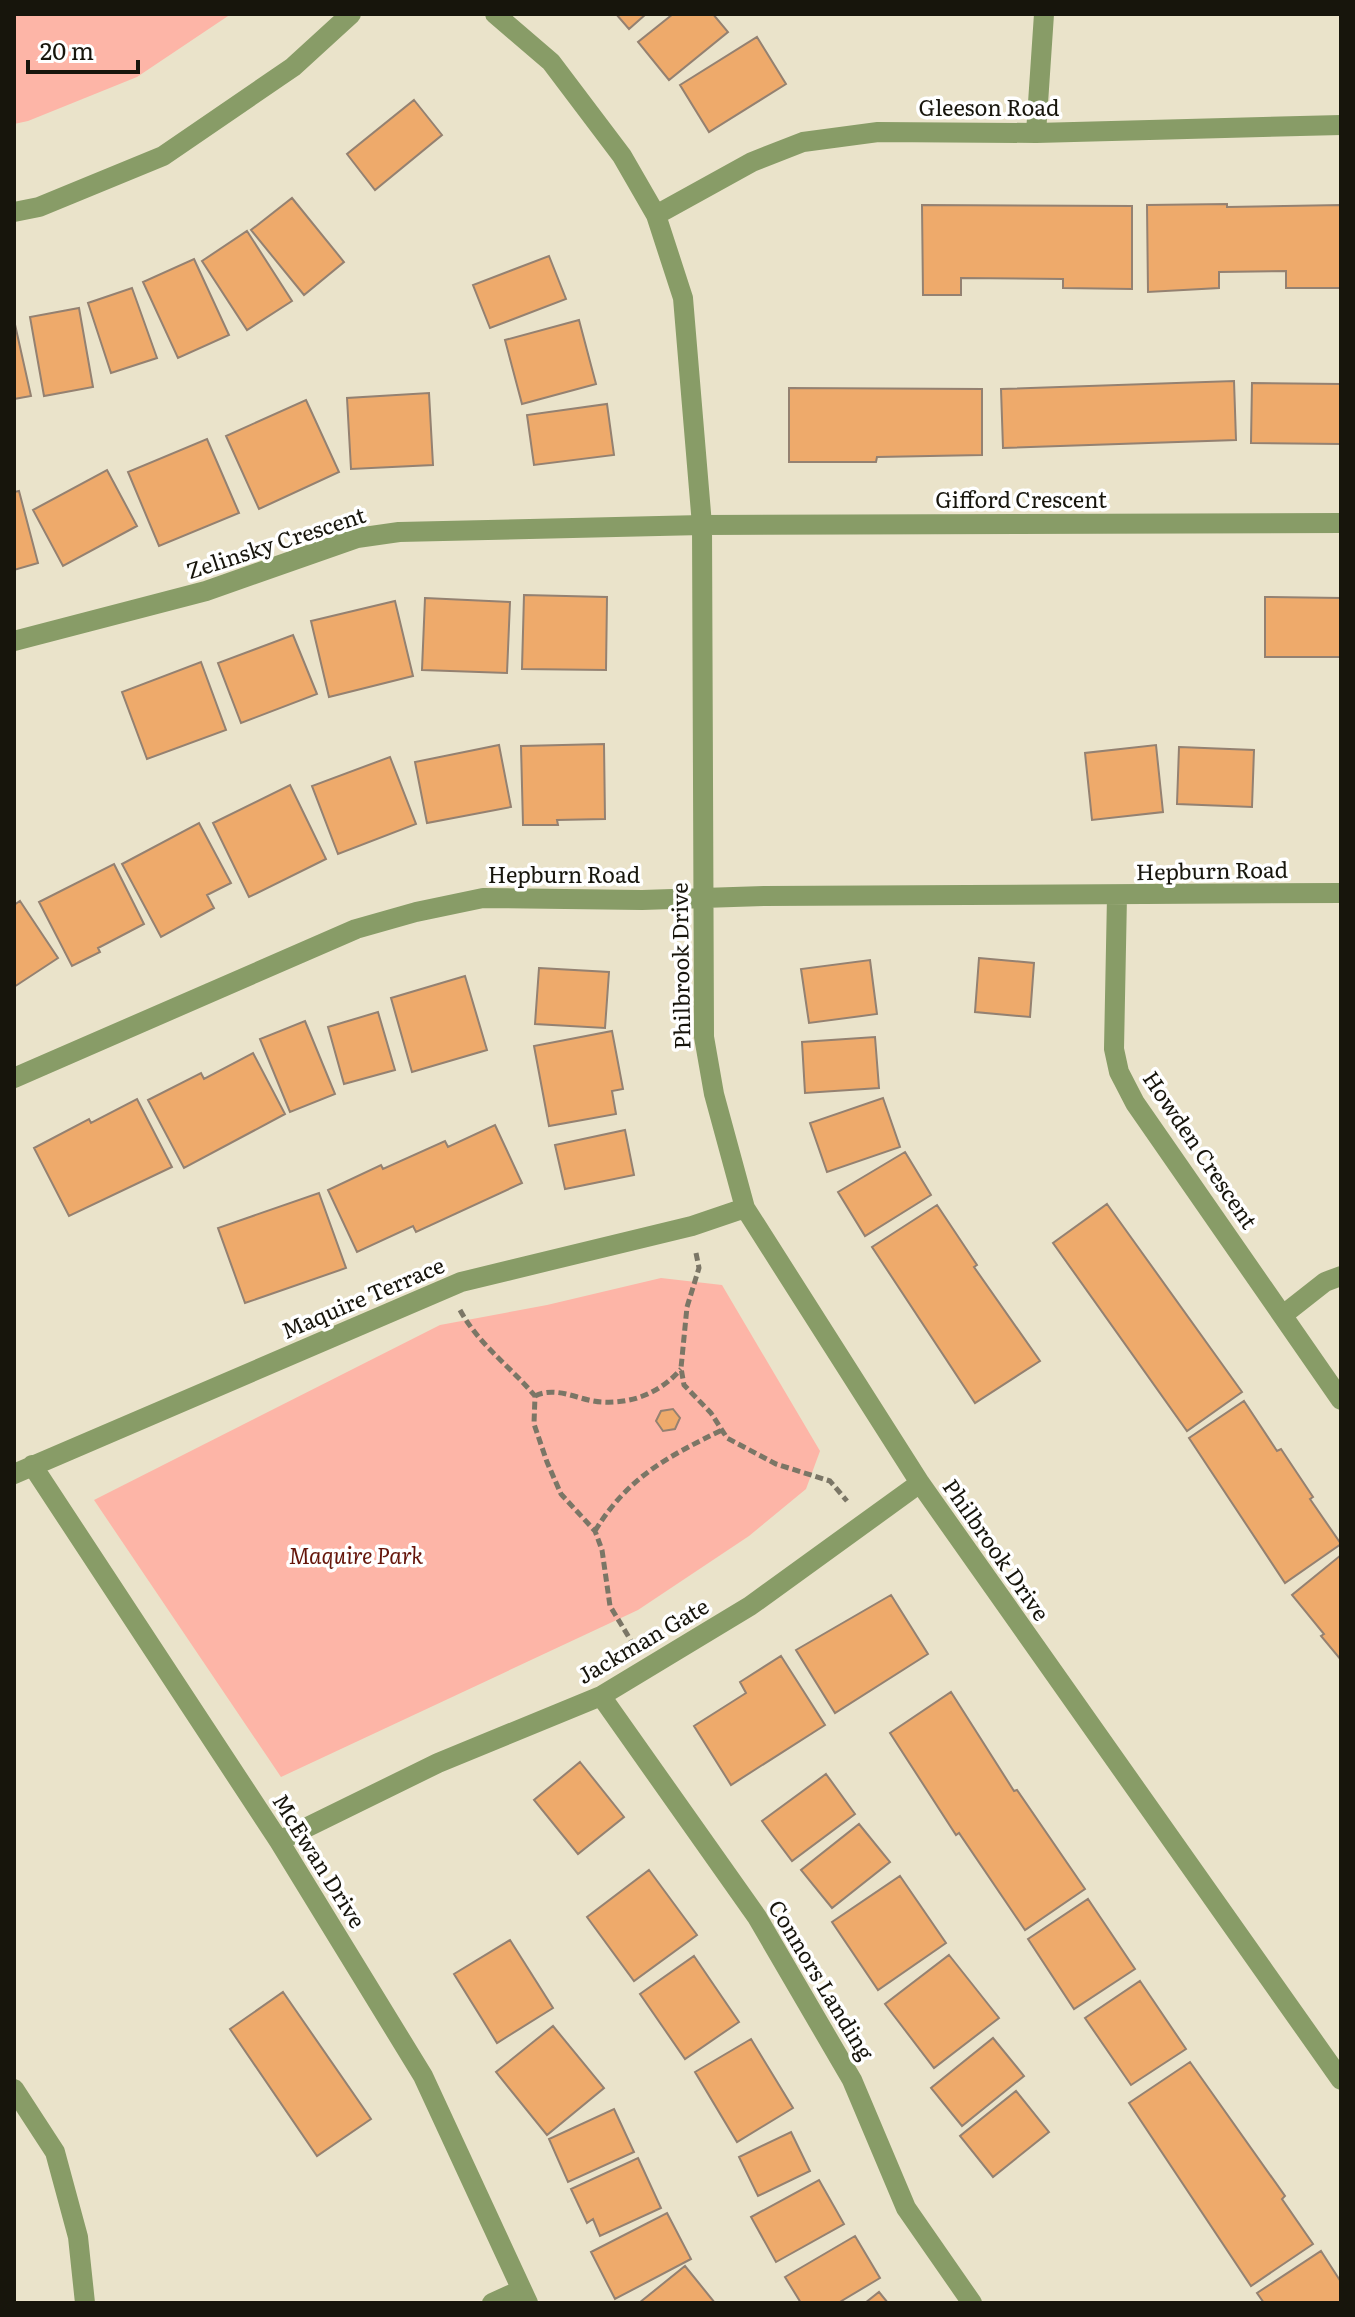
<svg xmlns="http://www.w3.org/2000/svg" width="1355" height="2317" viewBox="0 0 1355 2317" font-family="Literata,serif">
	<style>
		.green { fill: #fdb5a7 }
		.building { fill: #eeaa6b; stroke: #948171; stroke-width: 2 }
		.lines { fill: none; stroke-linecap: round; stroke-linejoin: round }
		.path { stroke: #7b7666; stroke-width: 5; stroke-dasharray: 8 4; stroke-linecap: butt }
		.minor { stroke: #889c67; stroke-width: 20 }
		.labels { text-anchor: middle; stroke-width: 7; stroke-linejoin: round; paint-order: stroke }
		.street-label { font-size: 22px; fill: #17150c; stroke: #fff }
		.park-label { font-size: 22px; font-style: italic; fill: #65150a; stroke: #fff }
	</style>
	<rect width="100%" height="100%" fill="#eae3ca"/>
	<!-- green -->
	<path class="green" d="M14,14H231L137,77L28,121L14,124Z
		M661,1278L722,1285L820,1451L806,1489L749,1536L638,1610L281,1777L94,1500L440,1325L547,1305Z"/>
	<!-- building -->
	<path class="building" d="M616,14H646L629,29Z
		M673,14H713L728,32L669,80L638,42Z
		M757,37L786,84L709,132L680,85Z
		M414,100L442,135L375,190L347,154Z
		M292,198L344,262L304,295L251,230Z
		M1227,204V207L1341,205V288H1286V271L1219,272V288L1148,292L1147,205Z
		M922,205L1132,206V289L1063,288V279L961,278V295H923Z
		M247,231L292,301L247,330L202,261Z
		M549,256L566,299L490,328L473,285Z
		M194,259L229,335L178,358L143,282Z
		M132,288L157,358L111,373L88,303Z
		M79,308L93,387L44,396L30,317Z
		M14,320L31,396L14,399Z
		M579,320L596,384L522,404L505,340Z
		M1234,381L1236,440L1003,448L1001,389Z
		M1252,383L1341,384V444L1251,443Z
		M789,388L982,389V455L877,457L876,462H789Z
		M429,393L433,465L351,469L347,398Z
		M306,400L339,472L259,509L226,436Z
		M607,404L614,455L534,465L527,415Z
		M207,439L239,513L159,546L128,472Z
		M107,470L137,526L63,566L33,510Z
		M19,491L38,563L14,570V492Z
		M524,595L607,597L606,670L522,669Z
		M1265,597L1341,598V657H1265Z
		M425,598L510,602L507,673L422,670Z
		M395,601L413,676L329,697L311,621Z
		M293,635L317,694L241,723L218,663Z
		M201,662L226,730L147,759L122,692Z
		M604,744L605,819L557,820L558,825H523L521,746Z
		M499,745L511,807L427,823L415,762Z
		M1156,745L1163,812L1092,820L1085,753Z
		M1179,747L1254,750L1252,807L1177,804Z
		M390,757L416,824L338,854L312,786Z
		M290,785L326,859L249,897L213,823Z
		M199,823L231,883L207,895L214,908L161,937L122,864Z
		M114,864L144,924L98,948L100,952L72,966L39,902Z
		M20,901L58,958L14,987V905Z
		M979,958L1034,963L1030,1017L975,1012Z
		M870,960L877,1014L809,1023L801,969Z
		M539,968L609,972L605,1028L535,1024Z
		M465,976L487,1050L412,1072L391,998Z
		M378,1012L395,1070L344,1084L328,1027Z
		M305,1021L335,1094L290,1112L260,1039Z
		M612,1031L623,1089L612,1091L616,1114L549,1126L534,1046Z
		M875,1037L879,1088L805,1093L802,1042Z
		M253,1053L285,1114L184,1168L148,1100L201,1073L204,1079Z
		M883,1098L900,1147L827,1172L810,1123Z
		M137,1099L172,1167L69,1216L34,1148L89,1119L91,1123Z
		M495,1125L522,1183L416,1232L413,1226L357,1252L328,1190L381,1165L383,1169L445,1141L448,1147Z
		M625,1130L634,1175L565,1189L555,1145Z
		M905,1152L931,1195L865,1236L838,1192Z
		M319,1193L346,1268L245,1303L218,1228Z
		M1107,1204L1242,1392L1187,1431L1053,1243Z
		M937,1205L977,1265L974,1267L1040,1361L975,1403L872,1247Z
		M1244,1401L1277,1451L1281,1449L1313,1497L1310,1499L1341,1544L1285,1583L1189,1438Z
		M673,1409L680,1418L675,1429L663,1431L656,1421L661,1411Z
		M1341,1555V1660L1321,1636L1324,1634L1292,1595Z
		M891,1595L928,1654L835,1713L796,1650Z
		M781,1656L825,1725L731,1785L694,1726L746,1693L740,1682Z
		M951,1692L1014,1791L1017,1790L1085,1889L1025,1930L959,1833L956,1835L890,1733Z
		M580,1762L624,1817L578,1854L534,1800Z
		M826,1774L855,1814L792,1861L762,1821Z
		M859,1824L890,1862L832,1908L801,1870Z
		M649,1870L697,1935L634,1981L587,1917Z
		M900,1876L946,1943L878,1990L832,1922Z
		M1088,1899L1135,1969L1074,2009L1028,1939Z
		M510,1940L553,2008L497,2043L454,1974Z
		M949,1955L999,2018L934,2068L885,2004Z
		M694,1956L739,2022L685,2059L640,1994Z
		M1140,1981L1186,2049L1131,2085L1085,2018Z
		M283,1992L371,2119L317,2156L230,2029Z
		M553,2026L604,2088L547,2135L496,2072Z
		M993,2038L1024,2076L962,2126L931,2088Z
		M751,2039L793,2108L737,2142L695,2072Z
		M1190,2062L1285,2196L1282,2199L1313,2244L1251,2286L1129,2103Z
		M1016,2091L1049,2132L993,2177L960,2136Z
		M614,2109L634,2152L568,2182L549,2139Z
		M791,2132L810,2171L758,2196L739,2157Z
		M638,2158L661,2208L600,2236L593,2219L587,2223L571,2189Z
		M819,2180L844,2224L776,2262L751,2217Z
		M667,2213L691,2259L615,2299L591,2252Z
		M855,2236L880,2278L838,2303H801L785,2277Z
		M1321,2251L1341,2282V2303H1264L1257,2293Z
		M685,2266L715,2303H639Z
		M879,2292L888,2303H865Z"/>
	<g class="lines">
		<!-- path -->
		<path class="path" d="M696,1253L699,1268L687,1307L681,1368L684,1385L711,1413L727,1438L776,1464L830,1481L847,1501
			M460,1310C479,1345 510,1366 535,1396L534,1424L547,1462L561,1494L595,1531L602,1550L610,1606L633,1644
			M535,1396C557,1385 579,1401 602,1402C633,1404 661,1392 681,1369
			M595,1531C628,1477 667,1457 722,1430"/>
		<!-- minor -->
		<path class="minor" d="M495,14L551,62L622,156L656,215L683,298L702,525L704,1037L714,1094L745,1208L920,1483L1341,2080
			M1036,133L1044,14
			M14,212L39,207L163,156L293,67L351,14
			M656,215L752,162L803,142L878,132L1036,133L1341,125
			M14,641L206,591L357,538L399,532L702,525L1341,523
			M1117,896L1114,1049L1119,1072L1135,1103L1341,1400
			M14,1078L356,929L416,912L483,898L642,900L764,896L1341,893
			M1283,1315L1325,1282L1341,1276
			M32,1465L279,1841L423,2076L528,2303
			M14,1474L461,1282L692,1226L745,1208
			M601,1696L757,1917L852,2080L906,2208L972,2303
			M279,1841L438,1763L601,1696L750,1606L920,1483
			M14,2089L55,2152L78,2237L85,2303
			M492,2303L521,2290"/>
	</g>
	<g class="labels">
		<!-- street labels -->
		<g class="street-label">
			<text x="989" y="116">Gleeson Road</text>
			<text x="1021" y="508">Gifford Crescent</text>
			<text transform="translate(276 543) rotate(-18)" y="8">Zelinsky Crescent</text>
			<text transform="translate(1212 871) rotate(-1)" y="8">Hepburn Road</text>
			<text x="564" y="883">Hepburn Road</text>
			<text transform="translate(681 966) rotate(-91)" y="8">Philbrook Drive</text>
			<text transform="translate(1200 1150) rotate(56)" y="8">Howden Crescent</text>
			<text transform="translate(363 1298) rotate(-23)" y="8">Maquire Terrace</text>
			<text transform="translate(996 1550) rotate(55)" y="8">Philbrook Drive</text>
			<text transform="translate(643 1641) rotate(-30)" y="8">Jackman Gate</text>
			<text transform="translate(319 1861) rotate(58)" y="8">McEwan Drive</text>
			<text transform="translate(821 1980) rotate(59)" y="8">Connors Landing</text>
		</g>
		<!-- park labels -->
		<g class="park-label">
			<text x="356" y="1564">Maquire Park</text>
		</g>
	</g>
	<!-- border -->
	<rect width="1355" height="2317" fill="none" stroke="#17150c" stroke-width="32"/>
	<!-- scale -->
	<path d="M28 60v12h110v-12" fill="none" stroke="#17150c" stroke-width="4"/>
	<text x="40" y="60" font-size="24" fill="#17150c" stroke="#ffffff" stroke-width="6" paint-order="stroke">20 m</text>
</svg>
